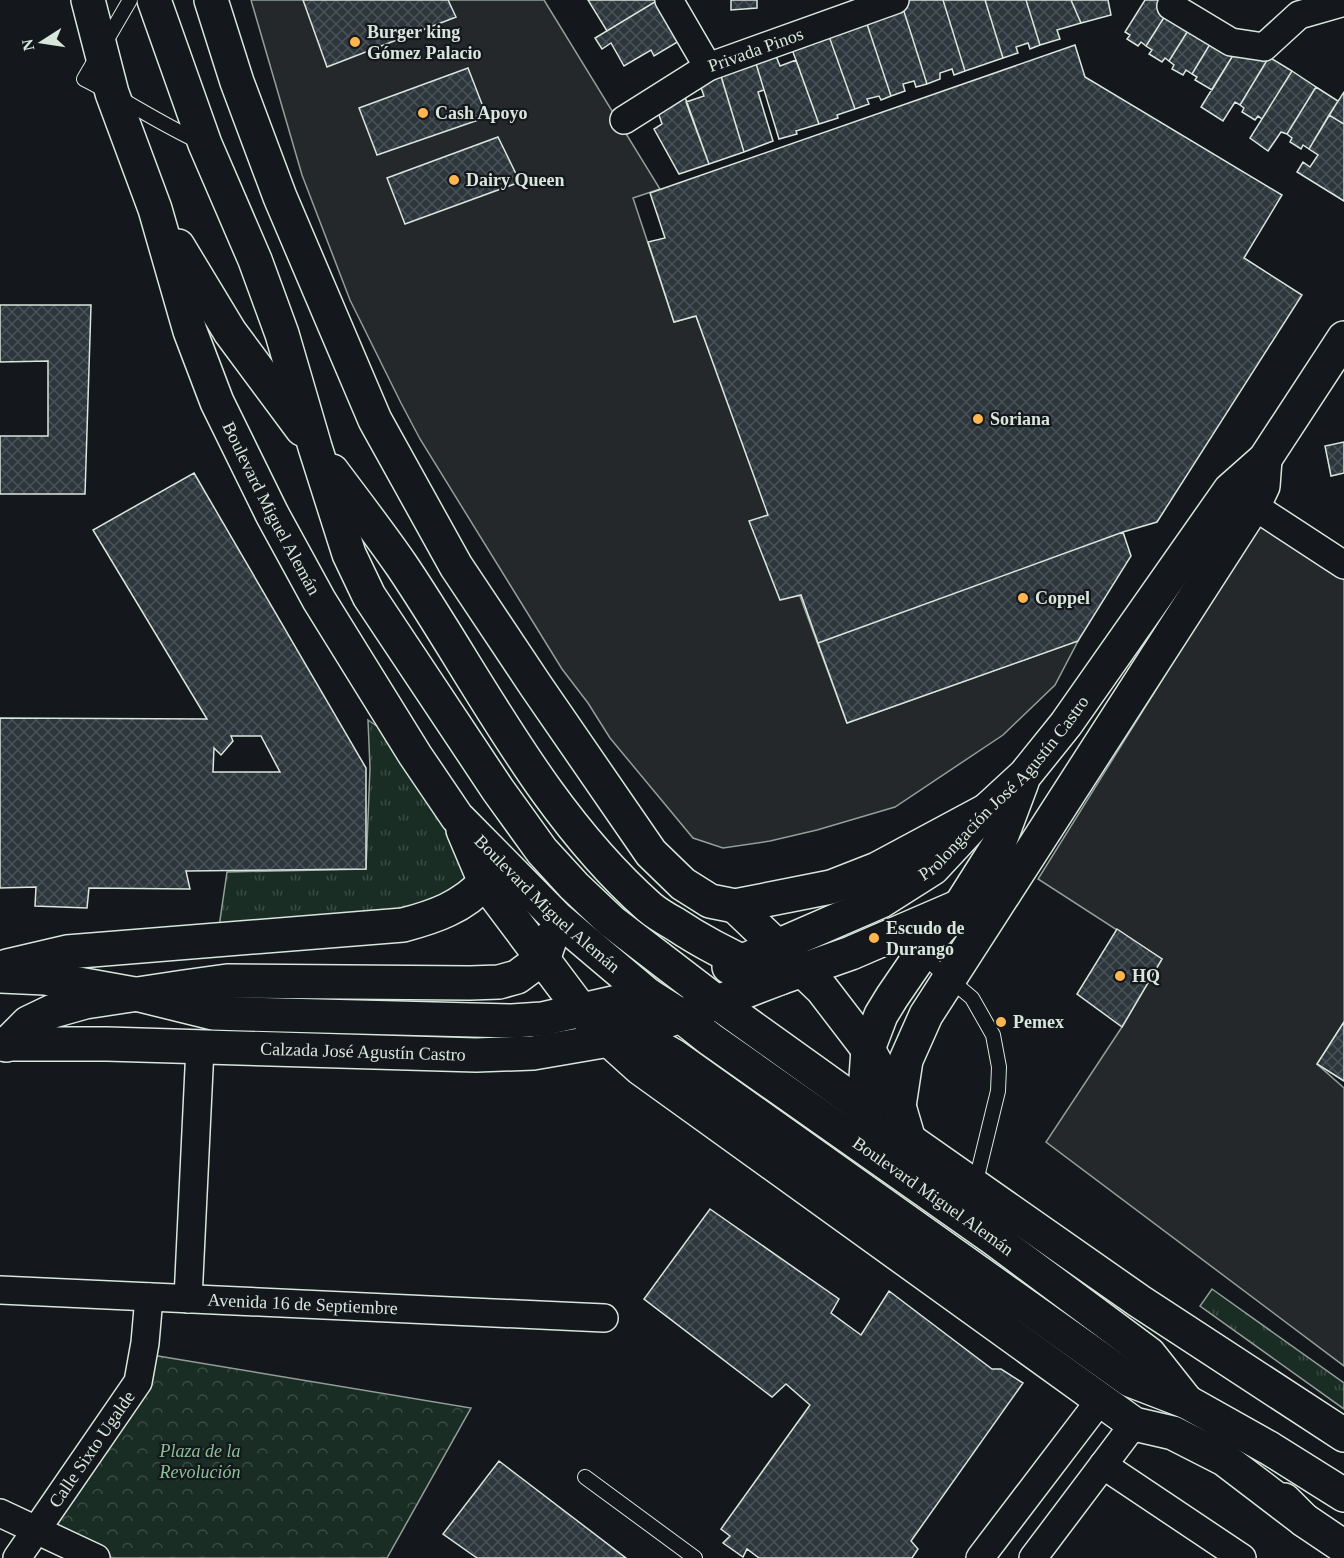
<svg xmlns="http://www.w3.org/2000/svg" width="1344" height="1558" viewBox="0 0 1344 1558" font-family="'Times New Roman',serif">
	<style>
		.grass { fill: url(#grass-tufts); stroke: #939e99; stroke-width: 1.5 }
		.forest { fill: url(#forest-crowns); stroke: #939e99; stroke-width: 1.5 }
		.parking { fill: #24282b; stroke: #939e99; stroke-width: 1.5 }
		.building { fill: url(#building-cross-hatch); stroke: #d8e6dc; stroke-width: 1.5; fill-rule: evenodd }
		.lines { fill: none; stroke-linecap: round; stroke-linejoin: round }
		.service-casing { stroke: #d8e6dc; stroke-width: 16 }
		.minor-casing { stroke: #d8e6dc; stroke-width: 30 }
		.secondary-casing { stroke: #d8e6dc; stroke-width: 36 }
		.primary-casing { stroke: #d8e6dc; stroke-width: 36 }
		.trunk-casing { stroke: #d8e6dc; stroke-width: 36 }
		.service { stroke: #14181c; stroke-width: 14 }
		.minor { stroke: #14181c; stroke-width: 27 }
		.secondary { stroke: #14181c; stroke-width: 33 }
		.primary { stroke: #14181c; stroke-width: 33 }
		.trunk { stroke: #14181c; stroke-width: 33 }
		.poi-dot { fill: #ffb74d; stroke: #14181c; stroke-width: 2 }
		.labels { text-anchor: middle; stroke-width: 4.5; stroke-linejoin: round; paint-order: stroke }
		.poi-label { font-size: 18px; font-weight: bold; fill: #d8e6dc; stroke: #14181c; text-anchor: start }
		.street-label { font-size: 18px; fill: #d8e6dc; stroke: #14181c }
		.park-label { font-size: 18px; font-style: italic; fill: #8ac095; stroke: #14181c }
	</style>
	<defs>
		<pattern id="grass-tufts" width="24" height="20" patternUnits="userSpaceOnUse" patternTransform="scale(1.5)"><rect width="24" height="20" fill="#1a2d24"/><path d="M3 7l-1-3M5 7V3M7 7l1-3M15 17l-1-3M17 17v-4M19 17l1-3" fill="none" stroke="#3b4b43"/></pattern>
		<pattern id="forest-crowns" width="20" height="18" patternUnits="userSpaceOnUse" patternTransform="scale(1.5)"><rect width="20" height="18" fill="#1a2d24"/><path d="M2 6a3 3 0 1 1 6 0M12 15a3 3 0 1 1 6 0" fill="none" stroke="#3b4b43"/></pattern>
		<pattern id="building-cross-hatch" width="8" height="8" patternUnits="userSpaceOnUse" patternTransform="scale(1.5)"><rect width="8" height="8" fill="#2c363c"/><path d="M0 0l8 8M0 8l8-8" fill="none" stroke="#4a5358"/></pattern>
	</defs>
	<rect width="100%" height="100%" fill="#14181c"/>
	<!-- grass -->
	<path class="grass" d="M368,720L404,745L479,879L447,907L218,934L227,872L366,869L370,768Z
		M1212,1289L1344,1383V1409L1200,1306Z"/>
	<!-- forest -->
	<path class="forest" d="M152,1355L471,1408L387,1558H112L45,1527Z"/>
	<!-- parking -->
	<path class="parking" d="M251,0H544L660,189L633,198L674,322L696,316L847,723L1078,641L1055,685L1003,735L895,807L817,830L770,841L723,848L693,838L610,738L588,703L562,669L420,439L401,403L350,300L302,175Z
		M1260,523L1344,580V1022L1317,1064L1344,1088V1366L1046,1142L1122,1027L1162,959L1038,879Z"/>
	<!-- building -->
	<path class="building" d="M303,0H448L456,17L327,67Z
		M588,0H658L607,31Z
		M658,0L701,28L654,56L651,50L624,66L611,43L602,49L595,38Z
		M731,0H757V8L731,10Z
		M907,0H943L965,71L954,75L952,69L940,73V79L927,84L901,2Z
		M943,0H985L1003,58L965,71Z
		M985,0H1026L1040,45L1030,49L1028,43L1016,47L1018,53L1003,58Z
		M1026,0H1071L1081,23L1057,30L1060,39L1040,45Z
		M1071,0H1108L1111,15L1081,23Z
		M1145,0H1175L1146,46L1141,42L1138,46L1127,39L1130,35L1125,32Z
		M1175,0L1199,13L1169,61L1165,58L1162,62L1149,54L1152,50L1146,46Z
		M901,2L927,84L916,87L914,81L903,84L905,91L891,96L864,15Z
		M1199,13L1221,26L1192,74L1186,70L1183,75L1172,69L1174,65L1169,61Z
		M864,15L891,96L881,100L879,96L867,99L869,104L855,109L826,28Z
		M1221,26L1243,39L1212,90L1195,80L1197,77L1192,74Z
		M826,28L855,109L837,115L838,118L819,124L789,41Z
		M1243,39L1269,57L1240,105L1235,102L1223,121L1201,107Z
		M1075,45L1085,77L1282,195L1244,258L1302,295L1157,522L1123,532L818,643L801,595L780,600L749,521L768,515L696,316L674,322L648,242L665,238L650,193Z
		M774,51L780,66L796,60L819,124L796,131L797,134L779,139L754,57Z
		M754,57L764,90L758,92L773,141L744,152L718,66Z
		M1269,57L1292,71L1262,119L1258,116L1255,120L1242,112L1244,108L1240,105Z
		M468,68L487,117L377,155L359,108Z
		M1292,71L1316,87L1287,134L1281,132L1268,151L1250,138Z
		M720,73L744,152L709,164L686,102L704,96L698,79Z
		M1316,87L1338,101L1309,149L1303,145L1301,149L1290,142L1292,138L1287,134Z
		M1344,92V124L1329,115Z
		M685,97L709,164L679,174L654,129L662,124L657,109Z
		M1329,115L1344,124V201L1297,172L1303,162L1310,167L1318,155L1309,149Z
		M498,137L520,182L405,224L387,178Z
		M0,305H91L85,494H0V436H48V361L0,362Z
		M1344,442V473L1331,476L1325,446Z
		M194,473L366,768V869L186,871L190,889L89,888L87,908L35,906L36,887L0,888V718L207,719L93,530ZM231,736H261L280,772H213L214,748L221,755L233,741Z
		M1123,532L1131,556L1078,641L847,723L818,643Z
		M1117,929L1162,959L1122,1027L1077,994Z
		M1344,1022V1081L1317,1064Z
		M710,1209L839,1299L831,1313L861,1335L889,1291L992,1369H1001L1023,1383L911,1541L918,1549L912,1558H759L747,1549L743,1557L723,1543L730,1536L721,1529L810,1405L786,1384L772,1397L644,1299Z
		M499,1461L626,1558H477L443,1534Z"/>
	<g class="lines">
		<defs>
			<path id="service" d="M130,0L84,79C124,99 160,124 200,142
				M921,955L972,998L993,1035L999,1067L998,1091L975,1185
				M585,1477L695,1558"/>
			<g id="minor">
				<path d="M669,0L708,67"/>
				<path d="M1171,6L1231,42L1264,47L1299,15L1341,3L1343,0"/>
				<path id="s1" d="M624,120L708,67L895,0"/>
				<path d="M1237,495L1344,565"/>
				<path id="s2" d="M0,1290L604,1318"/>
				<path d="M188,1299L200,1048"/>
				<path d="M1103,1465L1242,1558"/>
				<path d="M0,1513L96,1558"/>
				<path id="s3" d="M17,1558L138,1382L145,1343L149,1297"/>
				<path d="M980,1558L1101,1399"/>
				<path d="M1033,1558L1134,1424"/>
			</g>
			<g id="secondary">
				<path d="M7,966L67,952L403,925C434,917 463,907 485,882"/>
				<path d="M0,976L45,978L140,995L213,1013L246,1014L512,1021L542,1019L648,995"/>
				<path id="s4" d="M0,1044H107L476,1055L533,1053L609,1040L681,1016"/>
			</g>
			<g id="primary">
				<path d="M718,1003L909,1140L1139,1301L1344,1435"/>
				<path d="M581,1010L633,1033L674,1056L1130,1380L1187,1402L1269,1448L1344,1495"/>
				<path id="s5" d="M681,1016L710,1039L993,1238L1149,1354L1187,1402"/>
				<path d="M1284,1500L1304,1520L1344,1547"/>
			</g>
			<g id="trunk">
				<path id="s6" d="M88,0L112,93L155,209L190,331L217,402L272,514L319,600L415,755L457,817L557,918L648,995L681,1016L780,978L851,953L960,906L1016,873"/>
				<path d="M154,0L205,144L255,260L282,334L315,447L349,554L369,596L498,790L542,851L574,886L611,921L718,1003"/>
				<path d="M211,0L237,82L280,197L375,420L456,566L536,686L651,853L683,884L710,901L735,906L831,887L877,869L987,810"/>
				<path d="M178,246L230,332L302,429"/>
				<path d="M332,471C356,503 380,534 402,566C480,682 542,812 649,907C656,913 666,919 675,924C708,946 743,963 780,978"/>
				<path d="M463,830L485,882L581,1010L609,1040L640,1068L1134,1424L1173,1433L1224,1459L1304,1520"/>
				<path d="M735,906L822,989L868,1049L899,1106L909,1140"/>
				<path id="s7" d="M729,967L881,901L933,868L987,810L1025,775L1066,724L1230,490L1265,459L1344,338"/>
				<path d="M6,1045L28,1023L53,1011L85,1002L184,987L227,981L470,983L499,982L517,977L544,957L551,937"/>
				<path d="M899,1106L906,1060L926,1015L1253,507L1263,486L1265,459"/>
				<path d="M875,1154L864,1107L868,1049L881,1015L892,997L935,934L960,906L998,846L1022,782"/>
			</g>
		</defs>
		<!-- service casing -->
		<use href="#service" class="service-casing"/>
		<!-- minor casing -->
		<use href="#minor" class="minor-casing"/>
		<!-- secondary casing -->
		<use href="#secondary" class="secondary-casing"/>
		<!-- primary casing -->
		<use href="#primary" class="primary-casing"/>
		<!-- trunk casing -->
		<use href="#trunk" class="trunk-casing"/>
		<!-- service -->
		<use href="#service" class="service"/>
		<!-- minor -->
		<use href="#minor" class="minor"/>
		<!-- secondary -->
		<use href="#secondary" class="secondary"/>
		<!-- primary -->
		<use href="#primary" class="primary"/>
		<!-- trunk -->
		<use href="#trunk" class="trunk"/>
	</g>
	<!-- markers -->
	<g class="poi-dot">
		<circle cx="355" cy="42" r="6"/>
		<circle cx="423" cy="113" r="6"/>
		<circle cx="454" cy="180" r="6"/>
		<circle cx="978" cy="419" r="6"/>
		<circle cx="1023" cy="598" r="6"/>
		<circle cx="874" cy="938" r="6"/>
		<circle cx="1120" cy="976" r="6"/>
		<circle cx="1001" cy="1022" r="6"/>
	</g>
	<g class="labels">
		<!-- poi labels -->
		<g class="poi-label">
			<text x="367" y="38">Burger king<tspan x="367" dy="21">Gómez Palacio</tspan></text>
			<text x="435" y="119">Cash Apoyo</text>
			<text x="466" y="186">Dairy Queen</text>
			<text x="990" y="425">Soriana</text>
			<text x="1035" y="604">Coppel</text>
			<text x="886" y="934">Escudo de<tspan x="886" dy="21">Durango</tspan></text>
			<text x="1132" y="982">HQ</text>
			<text x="1013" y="1028">Pemex</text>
		</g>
		<!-- street labels -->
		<g class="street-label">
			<text dy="6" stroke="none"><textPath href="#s1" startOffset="150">Privada Pinos</textPath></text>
			<text dy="6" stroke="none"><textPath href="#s6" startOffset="542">Boulevard Miguel Alemán</textPath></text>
			<text dy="6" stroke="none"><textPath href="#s7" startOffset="334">Prolongación José Agustín Castro</textPath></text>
			<text dy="6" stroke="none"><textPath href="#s6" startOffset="1028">Boulevard Miguel Alemán</textPath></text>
			<text dy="6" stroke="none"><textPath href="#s4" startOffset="363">Calzada José Agustín Castro</textPath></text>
			<text dy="6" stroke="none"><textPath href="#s5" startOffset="310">Boulevard Miguel Alemán</textPath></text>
			<text dy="6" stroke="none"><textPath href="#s2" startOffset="303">Avenida 16 de Septiembre</textPath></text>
			<text dy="6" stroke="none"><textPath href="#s3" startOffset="132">Calle Sixto Ugalde</textPath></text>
		</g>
		<!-- park labels -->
		<g class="park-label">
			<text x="200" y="1457">Plaza de la<tspan x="200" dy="21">Revolución</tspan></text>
		</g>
	</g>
	<!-- north arrow -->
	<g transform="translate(42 42) rotate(258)" stroke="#14181c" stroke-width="4.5" paint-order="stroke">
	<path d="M0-4.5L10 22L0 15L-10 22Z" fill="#d8e6dc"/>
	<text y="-9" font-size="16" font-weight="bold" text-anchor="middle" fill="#d8e6dc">N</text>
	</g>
</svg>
